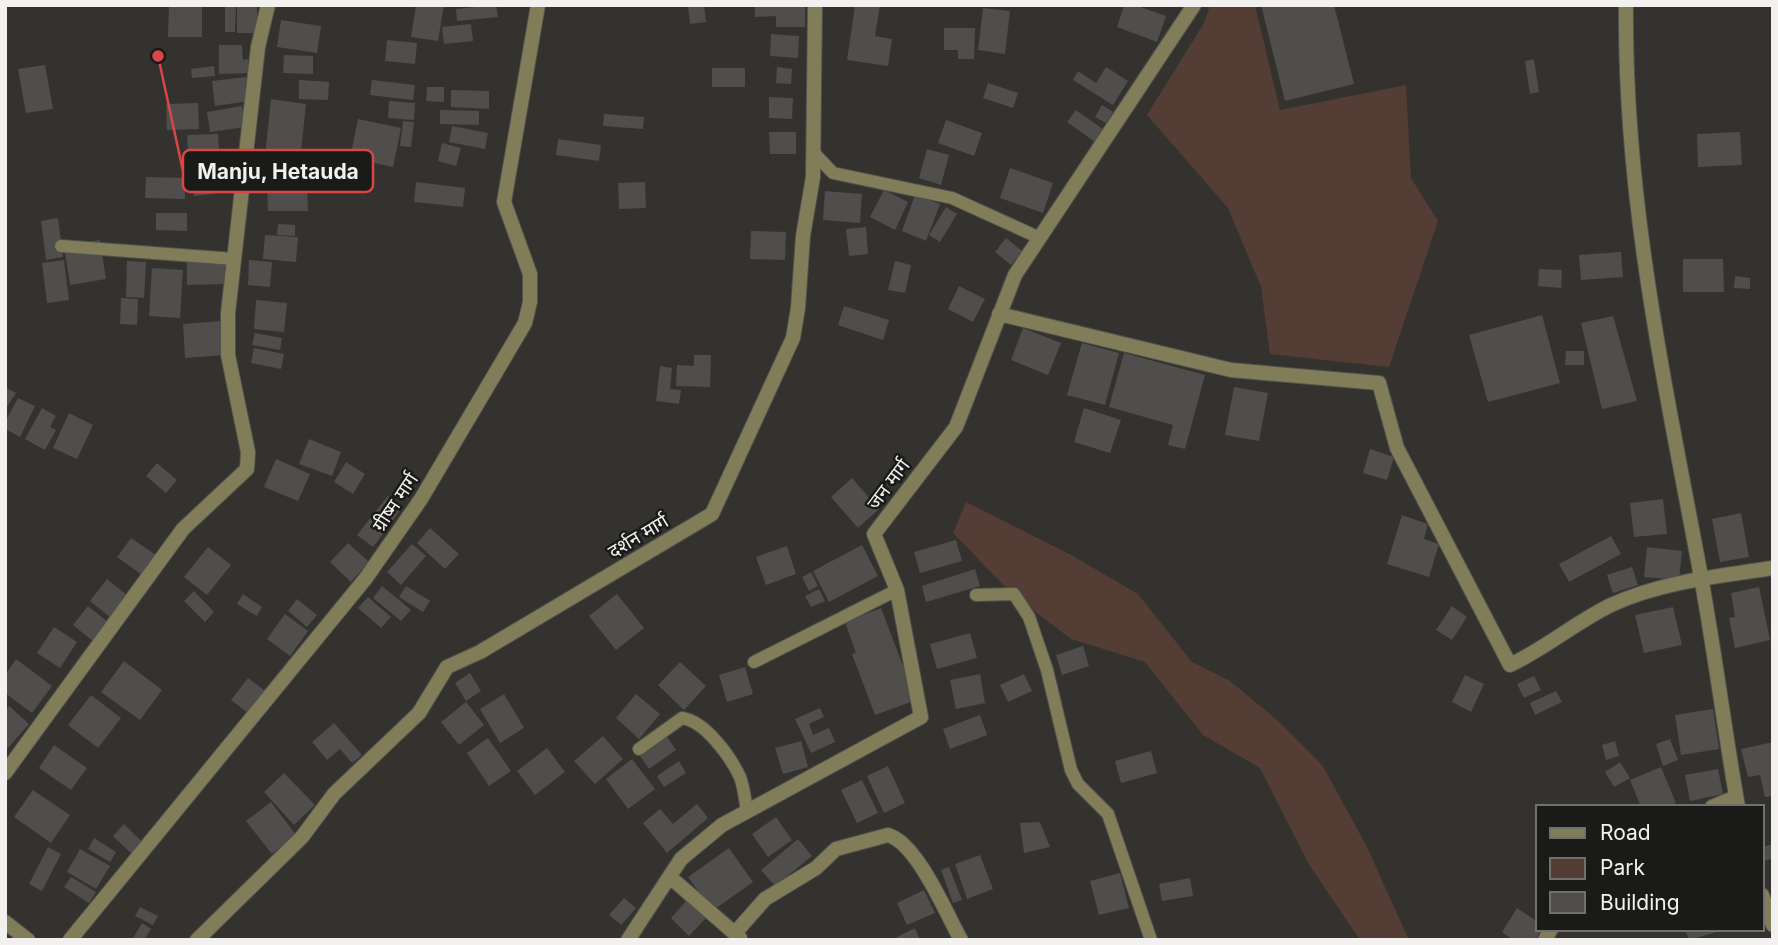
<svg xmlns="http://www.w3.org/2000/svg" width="1778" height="945" viewBox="0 0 1778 945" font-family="Inter,'Noto Sans Devanagari',sans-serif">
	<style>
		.green { fill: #533d34 }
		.building { fill: #504e4c }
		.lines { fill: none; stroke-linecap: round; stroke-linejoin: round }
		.lane-casing { stroke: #52514e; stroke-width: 14 }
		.street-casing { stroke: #52514e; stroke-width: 16 }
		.lane { stroke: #817d59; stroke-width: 12 }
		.street { stroke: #817d59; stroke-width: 14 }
		.labels { text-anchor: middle; stroke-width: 5; stroke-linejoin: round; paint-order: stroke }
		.street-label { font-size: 19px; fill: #f2f1f0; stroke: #1a1a18 }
		.leader { fill: none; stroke: #da4646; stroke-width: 2.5 }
		.callout-dot { fill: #da4646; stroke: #1a1a18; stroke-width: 2.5 }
		.callout { fill: #1a1a18; stroke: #da4646; stroke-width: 2.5 }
		.callout-label { font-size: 21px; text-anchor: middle; font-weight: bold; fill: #f2f1f0 }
	</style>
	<rect width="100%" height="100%" fill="#33322f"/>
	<!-- green -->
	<path class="green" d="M1210,5H1255L1280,110L1406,85L1411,178L1438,221L1389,367L1270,354L1261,287L1228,208L1147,115L1204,23Z
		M966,502L1073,556L1138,594L1192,662L1230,681L1277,720L1323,766L1367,847L1409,940H1360L1308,863L1260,768L1203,735L1145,662L1071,639L1013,595L953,533Z"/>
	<!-- building -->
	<path class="building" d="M169,5H202V37H168Z
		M225,5H236L235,32H225Z
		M237,5H257V33H237Z
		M416,5H444L438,41L411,37Z
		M496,5L498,17L457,21L456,9Z
		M688,5H704L706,22L690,24Z
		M755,5H805V27H776V16L755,17Z
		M855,5H880L875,36L892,39L888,66L847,60Z
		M1124,5H1135L1166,16L1157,42L1117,27Z
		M1261,5H1334L1354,84L1285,101Z
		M983,8L1010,11L1005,54L978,50Z
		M281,20L321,26L317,53L277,47Z
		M471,24L473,41L444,44L442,27Z
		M944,28H975L974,59H958V50H944Z
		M771,34L799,36L798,58L770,56Z
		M387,40L417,43L415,64L385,61Z
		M219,45H242L243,60L248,59L249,73L219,74Z
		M284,55L313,56V74L283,73Z
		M1534,59L1539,92L1530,94L1525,61Z
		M45,65L53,109L26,113L18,69Z
		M214,66L215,76L192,78L191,69Z
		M777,67L792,69L791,84L776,83Z
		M1106,67L1128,81L1113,105L1073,80L1078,71L1096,83Z
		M712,68H745V87H712Z
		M246,77L249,101L215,106L212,81Z
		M299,80L329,82L328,100L299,99Z
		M372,80L415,85L413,100L370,95Z
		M988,83L1018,93L1013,108L983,98Z
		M427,87H444V102L426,101Z
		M451,90L489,91V109L451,107Z
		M769,97L793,98L792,119L769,118Z
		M271,99L306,104L299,170L264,165Z
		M389,101L415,103L414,120L388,118Z
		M198,103L199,129L167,130L166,104Z
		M1102,105L1113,112L1106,123L1095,117Z
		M242,106L245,127L210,132L207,112Z
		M440,110L479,111V125L440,124Z
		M1076,110L1104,130L1095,142L1067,122Z
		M604,114L644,117L643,129L603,126Z
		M358,119L401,128L393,167L350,158Z
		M946,120L982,133L974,156L938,143Z
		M403,121L414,122L411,147L400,146Z
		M452,126L488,133L485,149L449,142Z
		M769,132H796V154H770Z
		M1740,132L1742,165L1698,167L1697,134Z
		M218,134L219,150L188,151L187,135Z
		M558,139L601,145L599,161L556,155Z
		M442,143L461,148L456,166L438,161Z
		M927,149L949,155L941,185L919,178Z
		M228,164L230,192L194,196L191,168Z
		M1010,168L1053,183L1043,213L1000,198Z
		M146,177L185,178V199L145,198Z
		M416,182L465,188L463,207L414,202Z
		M645,182L646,208L619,209L618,183Z
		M307,184L308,211H268L267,185Z
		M884,190L908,202L895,230L870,217Z
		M825,191L862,194L860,223L823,220Z
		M915,195L940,204L926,241L902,231Z
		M946,207L957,214L940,242L929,235Z
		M156,213H187V231L156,230Z
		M58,218L63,257L46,260L41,221Z
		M278,224L295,225V236L277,235Z
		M866,227L868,254L849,256L846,229Z
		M751,231L786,232L785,260L750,259Z
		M265,235L298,237L296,262L263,259Z
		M1006,238L1022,251L1011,265L995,252Z
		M100,240L106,279L70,285L64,246Z
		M1621,252L1623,277L1581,280L1579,255Z
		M230,254L231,284L187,285V255Z
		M1683,259H1723L1724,292H1683Z
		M64,260L69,300L47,303L42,263Z
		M249,260L272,262L270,287L248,285Z
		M127,261L146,262L144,298L126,297Z
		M895,261L911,265L905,293L888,290Z
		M152,268L183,270L180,318L149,316Z
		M1539,269L1562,270L1561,288L1538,286Z
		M1735,276L1750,278V289L1734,288Z
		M959,286L985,299L973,322L948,309Z
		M121,298L138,299L137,325L120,324Z
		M256,300L287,303L284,332L254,329Z
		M844,306L889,320L883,340L838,325Z
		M1542,315L1560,383L1488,402L1469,335Z
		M1613,316L1637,401L1602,409L1581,323Z
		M222,321L224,355L185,358L183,324Z
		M1023,328L1061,343L1048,375L1011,360Z
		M255,333L282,338L280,350L252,345Z
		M1082,343L1119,353L1105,405L1067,395Z
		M254,348L284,354L281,369L251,363Z
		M1566,351H1584V365H1565Z
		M1124,353L1205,375L1185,449L1168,445L1173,425L1109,407Z
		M694,355H711L710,387L676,386L677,365L694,366Z
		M660,366L672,368L670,389L681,390L679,404L656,401Z
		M5,387L16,393L5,410Z
		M1234,387L1268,393L1259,441L1225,435Z
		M18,398L35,406L20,437L5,429V422Z
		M42,408L56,416L50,427L56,430L45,450L25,439Z
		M1084,408L1121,420L1110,453L1074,442Z
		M69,413L93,425L77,459L53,448Z
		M309,439L341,452L332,476L299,464Z
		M1370,449L1394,457L1387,480L1363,473Z
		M276,459L310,474L298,501L264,487Z
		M346,462L365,474L353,494L334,482Z
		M157,463L177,480L166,493L146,476Z
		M852,478L879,509L858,528L831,497Z
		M388,496L402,508L373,547L357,535Z
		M1663,499L1667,534L1634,537L1630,503Z
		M1741,513L1749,557L1720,562L1712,519Z
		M1402,515L1428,524L1424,539L1439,544L1429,577L1387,564Z
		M430,528L459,554L445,569L417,543Z
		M1611,536L1621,554L1569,582L1559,564Z
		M131,538L156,555L142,575L117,557Z
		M956,540L962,561L920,573L914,552Z
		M348,543L369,562L351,582L330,562Z
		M412,544L426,556L401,585L387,572Z
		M862,545L878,576L829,602L813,571Z
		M787,546L796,574L766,585L756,557Z
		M208,547L231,565L207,595L184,577Z
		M1647,547L1682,551L1679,580L1644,577Z
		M1632,567L1638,585L1613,593L1607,575Z
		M975,569L980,586L926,602L922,586Z
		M811,572L818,586L809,591L802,577Z
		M107,579L128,596L111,618L90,601Z
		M382,586L411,610L401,621L373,598Z
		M406,586L430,601L423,612L399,597Z
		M1759,587L1770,640L1735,648L1729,618L1735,617L1731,593Z
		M819,589L825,601L811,607L805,596Z
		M194,591L214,612L205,622L184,601Z
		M243,594L262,607L257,616L237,604Z
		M617,594L644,628L616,650L589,616Z
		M368,597L391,617L381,628L358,608Z
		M297,599L317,615L307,627L288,611Z
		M88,606L109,623L94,642L73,625Z
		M1452,606L1467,617L1452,640L1436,630Z
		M1673,607L1682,645L1644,653L1635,615Z
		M881,608L916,700L875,715L852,654L856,653L845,622Z
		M285,614L308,631L290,656L267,639Z
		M54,627L77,642L60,668L37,653Z
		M970,633L977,658L937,669L930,644Z
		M1083,646L1089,666L1062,675L1056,655Z
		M16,659L52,686L32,713L5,693V675Z
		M124,661L162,690L140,720L101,692Z
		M680,662L706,686L684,710L658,685Z
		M745,667L753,694L727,702L719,675Z
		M470,673L481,691L466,701L455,683Z
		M980,674L985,703L956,709L950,680Z
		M1024,674L1032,691L1008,702L1000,685Z
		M1465,675L1484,684L1471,712L1452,702Z
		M1534,676L1541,690L1524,698L1517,684Z
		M248,678L265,691L248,713L231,700Z
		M1556,691L1562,702L1535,715L1530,703Z
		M504,694L524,728L500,743L480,709Z
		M636,694L660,714L639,739L616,718Z
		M91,695L121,718L98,748L68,725Z
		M466,702L484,725L459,745L441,722Z
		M9,706L29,724L7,749L5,710Z
		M820,708L824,717L809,724L813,735L829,728L835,742L811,753L795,719Z
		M1713,709L1719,749L1681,755L1675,715Z
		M980,715L987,735L950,749L943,729Z
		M334,723L362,755L352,763L340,749L327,760L312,742Z
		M603,736L623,759L595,784L574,761Z
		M667,737L676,750L649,769L640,756Z
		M488,738L511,771L489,786L467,753Z
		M1670,739L1678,760L1663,766L1656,744Z
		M801,741L808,767L783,774L775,748Z
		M1615,741L1619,756L1606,760L1602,745Z
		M1773,742V796L1765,797L1760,775L1748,777L1741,749Z
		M54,745L87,768L71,790L39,768Z
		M547,748L565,772L535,795L517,771Z
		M1151,751L1157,773L1121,783L1115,761Z
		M632,759L655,789L628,809L606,779Z
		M679,761L686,773L664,787L657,776Z
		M1620,762L1630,778L1614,787L1605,772Z
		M888,766L905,803L884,813L867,776Z
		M1661,767L1676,803L1667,807H1641L1630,780Z
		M1718,769L1723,794L1690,801L1685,775Z
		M284,773L315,805L294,825L264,792Z
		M862,780L878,813L857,823L841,790Z
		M33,790L70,815L51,843L14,817Z
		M271,802L296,835L272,854L246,821Z
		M697,804L708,818L667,853L643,823L660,809L673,824Z
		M776,817L792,840L768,857L752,834Z
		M1040,822L1050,847L1024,853L1020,823Z
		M124,824L144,844L133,855L113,836Z
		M94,838L116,852L110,862L88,849Z
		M798,839L812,856L775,886L761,870Z
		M1773,844V858L1765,861L1762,847Z
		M48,847L61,854L42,891L29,884Z
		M729,848L753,882L712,911L688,877Z
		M80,849L110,866L96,889L67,872Z
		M980,855L993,889L967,899L955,864Z
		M949,867L962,900L953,903L941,870Z
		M1120,873L1129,908L1099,915L1090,881Z
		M71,877L96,892L89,903L64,887Z
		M1190,878L1193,896L1162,901L1159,884Z
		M924,890L935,913L907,925L897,903Z
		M624,898L636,908L621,925L609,915Z
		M687,900L706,918L689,936L671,918Z
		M140,907L158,916L153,925L135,916Z
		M1517,908L1538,922V929H1542L1535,940H1513L1502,932Z
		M142,923L151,929L144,940H132Z
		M915,928L920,940H898L897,937Z
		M1685,929H1716L1717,932L1689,940Z"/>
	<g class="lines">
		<defs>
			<path id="lane" d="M814,153L833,173L952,198L1040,238
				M61,246L234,259
				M976,595L1014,594L1029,617L1047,670L1071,770L1078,784L1108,814L1151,940
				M754,662L897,590
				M639,749L682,718C705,721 730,756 740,777C744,787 745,800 747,811"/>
			<path id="street" d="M1626,5C1624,197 1664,379 1699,566C1714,646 1724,727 1738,807
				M999,314L1231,370L1379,383L1397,448L1510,665C1546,648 1576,622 1611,605C1660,582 1720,576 1773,568
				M5,773L183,529L247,469L248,452L228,355V313L258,47L268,5
				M1712,807L1736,797
				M670,877L740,938
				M1762,895L1773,925
				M5,922L28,940
				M735,933L765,899L816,868L836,849L888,835C917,843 946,913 961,940
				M70,940L366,578L421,499L525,323L530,302V274L504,202L538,5
				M197,940L302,837L334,794L419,713L447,667L480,652L712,514L793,338L798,308L803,236L813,177L815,5
				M628,940L681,859L722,825L921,717L897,590L874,534L956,427L1015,275L1194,5
				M1545,940L1551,929"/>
		</defs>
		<!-- lane casing -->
		<use href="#lane" class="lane-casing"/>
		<!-- street casing -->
		<use href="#street" class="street-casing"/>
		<!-- lane -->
		<use href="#lane" class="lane"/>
		<!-- street -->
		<use href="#street" class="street"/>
	</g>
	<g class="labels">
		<!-- street labels -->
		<g class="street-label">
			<text transform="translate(888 484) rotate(-53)" y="7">जन मार्ग</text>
			<text transform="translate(395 502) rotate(-56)" y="7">ग्रीष्म मार्ग</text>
			<text transform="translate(638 536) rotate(-31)" y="7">दर्शन मार्ग</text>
		</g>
	</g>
	<!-- callouts -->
	<path class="leader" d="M158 56L183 171"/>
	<circle class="callout-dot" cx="158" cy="56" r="7"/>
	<rect class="callout" x="183" y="150" width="190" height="42" rx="7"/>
	<g class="callout-label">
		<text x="278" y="179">Manju, Hetauda</text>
	</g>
	<!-- border -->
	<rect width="1778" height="945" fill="none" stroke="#f2f1f0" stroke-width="14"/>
	<!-- legend -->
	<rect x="1536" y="805" width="228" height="126" fill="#1a1a18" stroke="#70706e" stroke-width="2"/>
	<rect x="1550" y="828" width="35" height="10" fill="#817d59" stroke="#70706e" stroke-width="2"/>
	<text x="1600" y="840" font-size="21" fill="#f2f1f0">Road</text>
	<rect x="1550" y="858" width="35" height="21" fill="#533d34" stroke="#70706e" stroke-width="2"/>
	<text x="1600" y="875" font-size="21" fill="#f2f1f0">Park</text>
	<rect x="1550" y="892" width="35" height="21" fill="#504e4c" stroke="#70706e" stroke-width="2"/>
	<text x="1600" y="910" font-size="21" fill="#f2f1f0">Building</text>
</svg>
